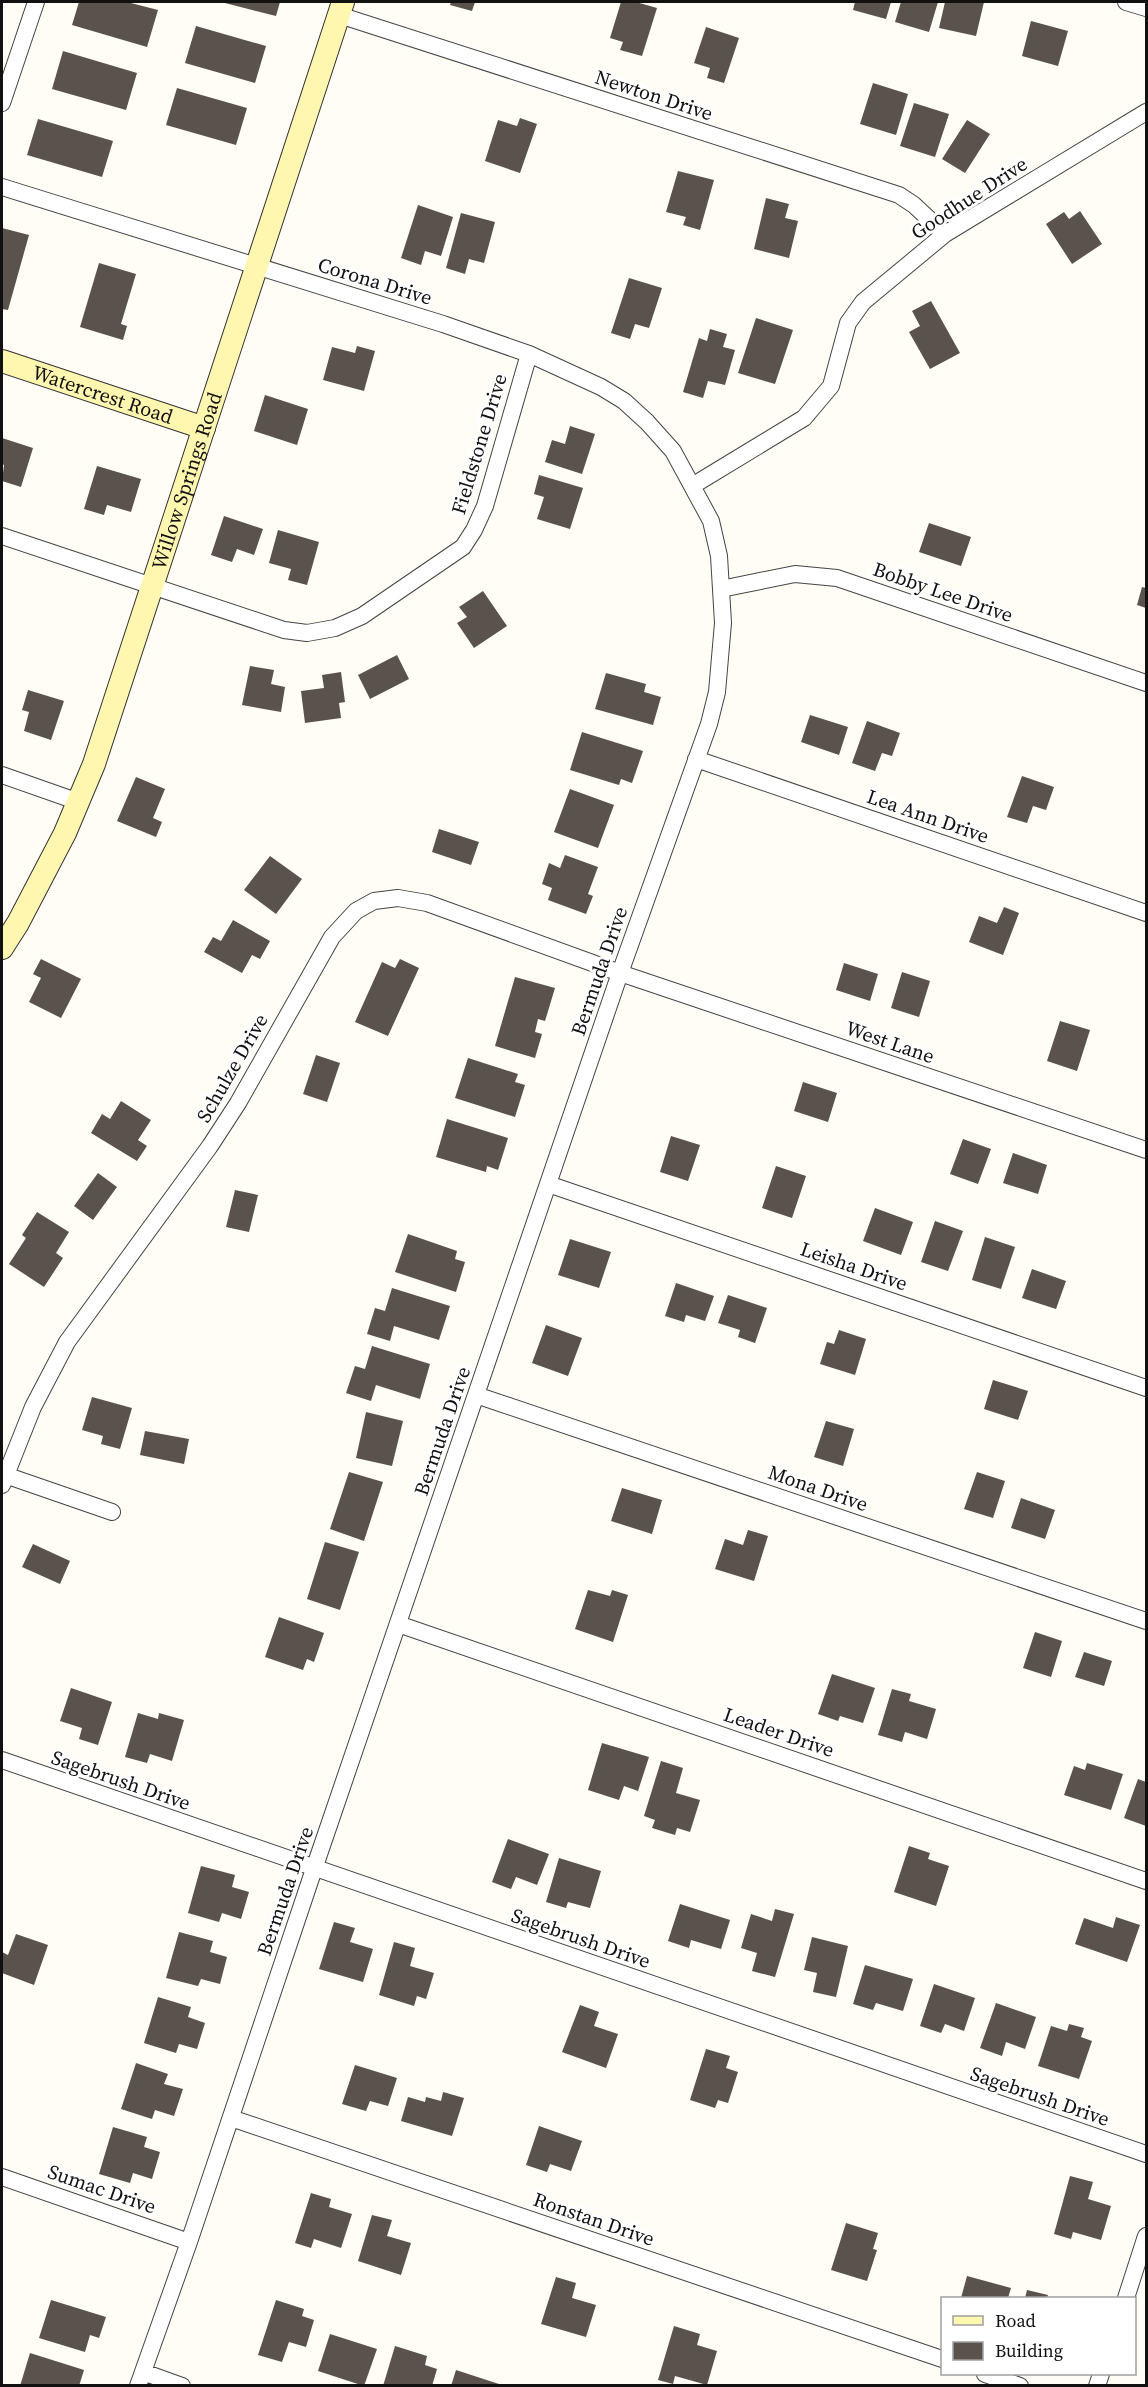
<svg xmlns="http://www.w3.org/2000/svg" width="1148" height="2387" viewBox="0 0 1148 2387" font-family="'Source Serif 4',serif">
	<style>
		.building { fill: #5a524d }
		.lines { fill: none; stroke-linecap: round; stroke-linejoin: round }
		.street-casing { stroke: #444; stroke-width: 18 }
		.secondary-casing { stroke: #333; stroke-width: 24 }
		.street { stroke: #fff; stroke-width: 16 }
		.secondary { stroke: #fff6b0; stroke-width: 22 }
		.labels { text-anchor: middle; stroke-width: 6; stroke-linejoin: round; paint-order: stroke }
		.street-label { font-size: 20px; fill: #111; stroke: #fff }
	</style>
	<rect width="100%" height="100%" fill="#fffdf5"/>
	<!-- building -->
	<path class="building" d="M79,2H127L158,10L147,47L72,25Z
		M221,2H280L276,16Z
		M451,2H475L472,11L450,5Z
		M621,2H636L657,8L642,56L620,50L623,42L610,38Z
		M855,2H891L886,19L853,10Z
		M901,2H938L929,32L895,22Z
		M945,2H984L976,36L939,28Z
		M1031,21L1068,31L1058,66L1022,56Z
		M196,26L266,46L255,83L185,63Z
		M706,27L739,38L724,83L707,78L710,68L694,63Z
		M63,51L137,73L126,110L52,89Z
		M873,83L908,94L896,135L860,124Z
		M177,88L247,108L236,145L166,125Z
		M914,103L949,114L935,157L900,146Z
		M520,118L537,124L520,173L485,161L498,120L517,126Z
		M38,119L113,141L102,177L27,155Z
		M967,120L990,134L965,173L942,159Z
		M678,171L714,180L700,230L683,225L686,217L666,212Z
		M766,198L789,204L785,218L798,221L789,258L754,249Z
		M418,205L453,217L441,256L425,251L421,265L401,258Z
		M1080,211L1102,244L1072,264L1046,224L1064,212L1069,219Z
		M461,213L495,222L484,263L469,259L465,274L446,268Z
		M2,228L29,235L8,310L2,309Z
		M99,263L136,274L121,324L127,326L123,340L80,327Z
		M629,278L662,288L649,328L635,324L630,339L611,333Z
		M931,301L960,353L930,369L909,332L920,326L912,311Z
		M756,318L793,330L775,384L738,373Z
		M710,329L727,334L723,347L735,350L725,385L708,381L703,398L683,392L699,338L707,341Z
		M357,346L375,351L364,391L323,380L332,347L355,353Z
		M265,395L308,409L297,445L254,431Z
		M570,426L595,434L582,474L545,462L552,440L565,444Z
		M2,438L33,448L21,487L2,481L4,465L2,464Z
		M97,466L141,479L131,512L107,505L104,515L84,509Z
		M539,475L583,488L570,529L537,519L544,497L534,494Z
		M224,516L263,529L254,555L237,549L232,562L211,555Z
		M929,523L971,537L961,566L919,552Z
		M278,530L319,542L307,585L288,580L291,569L269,563Z
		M1142,587L1146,588V608L1137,605Z
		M483,591L507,626L474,648L457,623L467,617L459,607Z
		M397,655L409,679L370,699L358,675Z
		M250,666L274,670L271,684L285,687L281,712L242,705Z
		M341,672L345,702L339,703L341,718L305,723L301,691L324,688L322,675Z
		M606,673L646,684L644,692L661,697L653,725L595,709Z
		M28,690L64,701L51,740L24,731L29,712L22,710Z
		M810,715L848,727L839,755L801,742Z
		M867,721L900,733L892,756L882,753L875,771L852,763Z
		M582,732L643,751L632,783L621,779L619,785L570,770Z
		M1022,776L1054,787L1046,810L1033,806L1027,823L1007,817Z
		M136,777L165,789L153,818L162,822L156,837L117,821Z
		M570,789L614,805L598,848L554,832Z
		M439,829L479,842L471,865L432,852Z
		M565,855L598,867L588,894L593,896L586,914L548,900L552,888L542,884L549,863L560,868Z
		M270,856L302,879L276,914L244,890Z
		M1004,907L1019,913L1003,955L969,942L979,916L997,923Z
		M233,920L270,941L260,959L252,955L242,973L204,952L213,937L221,941Z
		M41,959L81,979L61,1018L29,1002L41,978L33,974Z
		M400,959L419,968L388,1036L355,1022L382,962L395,968Z
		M844,963L878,974L870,1001L836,990Z
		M902,972L930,981L919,1017L891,1008Z
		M515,977L555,988L545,1021L538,1019L535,1032L542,1034L535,1058L495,1046Z
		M1060,1021L1090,1030L1077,1071L1047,1061Z
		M316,1055L340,1063L327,1102L303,1094Z
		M468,1058L518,1074L515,1082L525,1085L515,1117L455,1098Z
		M803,1082L837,1093L828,1122L794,1111Z
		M121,1101L151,1120L138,1140L147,1146L137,1161L91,1133L102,1114L110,1119Z
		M447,1119L508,1138L498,1170L487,1166L486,1172L436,1157Z
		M671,1136L700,1145L688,1181L660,1172Z
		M963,1139L991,1149L978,1184L950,1174Z
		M1013,1153L1047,1165L1038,1194L1003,1183Z
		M776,1166L806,1176L792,1218L762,1208Z
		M98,1173L117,1187L93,1220L74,1206Z
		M235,1190L258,1195L249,1232L226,1227Z
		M875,1208L913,1222L901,1255L863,1241Z
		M37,1212L69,1232L56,1253L63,1258L44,1287L9,1264L26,1238L22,1235Z
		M935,1221L963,1231L948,1271L921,1262Z
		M408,1234L457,1251L455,1259L465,1262L456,1292L395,1272Z
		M985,1237L1015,1247L1001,1289L972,1280Z
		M570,1239L611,1252L599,1288L558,1275Z
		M1032,1269L1066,1281L1056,1309L1022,1298Z
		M676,1283L714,1296L705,1321L686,1315L684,1322L665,1316Z
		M392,1288L450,1306L439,1340L394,1326L390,1341L367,1334L375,1308L385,1311Z
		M728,1295L767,1308L755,1343L738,1337L740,1330L718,1323Z
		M546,1325L582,1338L568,1376L532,1363Z
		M839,1330L866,1339L855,1375L820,1364L827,1342L834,1344Z
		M372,1346L430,1364L420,1399L376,1385L371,1401L346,1393L355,1366L365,1369Z
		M993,1380L1028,1391L1018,1420L984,1409Z
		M92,1397L132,1408L120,1449L101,1444L103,1436L82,1430Z
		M366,1412L403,1421L392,1466L356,1458Z
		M826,1421L854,1429L843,1466L814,1457Z
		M145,1431L189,1439L184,1464L140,1455Z
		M349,1472L383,1482L364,1541L330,1529Z
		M977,1472L1005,1481L993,1518L964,1509Z
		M622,1488L662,1500L652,1534L611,1521Z
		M1021,1498L1055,1510L1045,1539L1011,1528Z
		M748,1530L768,1536L754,1581L715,1569L725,1539L743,1545Z
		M325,1542L359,1552L340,1610L307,1599Z
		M33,1544L70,1561L60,1584L22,1567Z
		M588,1590L610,1596L612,1590L628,1595L613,1642L575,1629Z
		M279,1617L324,1633L314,1662L307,1659L303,1670L265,1657Z
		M1035,1632L1062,1641L1051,1677L1023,1668Z
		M1084,1652L1112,1661L1104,1686L1075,1677Z
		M832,1674L875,1688L863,1723L840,1716L838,1721L818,1714Z
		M71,1688L112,1702L98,1745L79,1739L82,1728L60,1721Z
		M892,1689L911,1694L909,1701L936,1709L927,1739L905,1732L902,1742L878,1735Z
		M138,1713L158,1719L159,1713L184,1720L172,1761L150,1754L147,1763L125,1757Z
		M602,1743L649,1757L638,1791L624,1786L619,1800L588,1790Z
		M661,1761L683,1768L676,1793L700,1800L690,1832L677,1828L675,1835L652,1828L655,1820L644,1816Z
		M1087,1763L1123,1774L1111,1810L1064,1795L1074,1766L1085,1770Z
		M1138,1779L1146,1782V1826L1124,1818Z
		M508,1839L549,1854L537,1885L516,1877L511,1889L492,1882Z
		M909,1846L930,1853L928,1859L949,1866L936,1906L894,1892Z
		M559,1858L601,1871L590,1908L568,1902L566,1908L546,1902Z
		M201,1866L235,1875L232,1887L249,1892L241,1919L222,1913L219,1922L188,1913Z
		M680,1904L730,1920L721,1949L691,1940L689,1948L668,1941Z
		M775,1909L794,1914L775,1977L752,1971L757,1953L741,1948L751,1914L772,1921Z
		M1116,1917L1140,1925L1127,1962L1075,1944L1084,1918L1113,1928Z
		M334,1922L355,1928L350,1942L373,1949L363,1982L319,1969Z
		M179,1932L213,1941L210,1952L227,1957L220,1984L201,1979L198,1986L166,1978Z
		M16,1934L48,1945L34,1985L2,1973V1952L8,1955Z
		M812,1937L848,1946L836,1997L813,1992L817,1973L804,1970Z
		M394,1942L415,1948L410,1966L434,1973L426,1999L417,1996L414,2006L379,1995Z
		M865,1965L913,1979L903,2011L876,2003L873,2010L853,2004Z
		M934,1984L975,1998L964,2031L945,2024L941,2033L920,2026Z
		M158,1997L191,2007L188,2017L205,2023L197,2049L179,2044L176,2053L144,2043Z
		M996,2003L1036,2017L1025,2049L1006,2042L1002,2056L980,2048Z
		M580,2005L599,2012L594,2026L618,2034L606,2068L562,2052Z
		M1069,2024L1084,2028L1081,2037L1092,2041L1079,2079L1038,2066L1051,2026L1067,2031Z
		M706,2049L730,2056L726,2068L738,2072L728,2103L718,2100L715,2108L690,2100Z
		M136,2063L168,2074L164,2084L183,2089L174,2116L155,2110L152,2119L121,2109Z
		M355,2065L397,2078L388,2106L370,2101L366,2111L342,2104Z
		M443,2092L464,2098L452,2136L401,2121L408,2097L425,2102L426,2097L441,2101Z
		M539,2126L582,2141L571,2171L550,2164L547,2172L526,2165Z
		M113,2127L147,2137L144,2147L160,2152L152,2179L133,2173L130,2183L99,2174Z
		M1070,2176L1093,2182L1088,2199L1111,2206L1101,2240L1073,2232L1071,2239L1054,2234Z
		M311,2193L331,2199L329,2207L352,2214L341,2248L314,2239L311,2248L295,2243Z
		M372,2215L392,2220L387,2236L411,2243L401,2275L358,2261Z
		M846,2223L878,2233L873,2249L877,2250L867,2281L831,2270Z
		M967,2276L1011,2288L1008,2298H961Z
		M556,2277L576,2283L572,2298L596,2305L586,2337L541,2324Z
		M1027,2290L1048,2295L1047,2298H1025Z
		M51,2300L106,2317L99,2338L90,2335L85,2352L39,2338Z
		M276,2300L304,2309L302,2316L314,2320L306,2347L289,2342L282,2362L258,2355Z
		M674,2326L700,2334L697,2345L717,2351L707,2385L675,2376L673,2384L658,2380Z
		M330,2334L377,2349L364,2386L318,2371Z
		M395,2346L427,2356L425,2365L437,2369L432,2386H383Z
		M30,2353L84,2370L79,2386H20Z
		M456,2370L502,2385V2386H451Z"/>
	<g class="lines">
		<defs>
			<path id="street" d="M1126,2L1146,8
				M339,15L899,195L914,205L945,234
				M2,103L36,2
				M2,187L443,324L529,354L601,387L624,401L647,422L673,451L711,521L719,556L723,623L717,692L709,724L620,973L314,1869L189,2242L138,2386
				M692,486L804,418L831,386L848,323L863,302L945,234L1146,112
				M2,536L284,630L307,633L335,628L362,616L463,547L474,530L485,506L529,354
				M721,589L795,574L837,578L1146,683
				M696,759L1146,913
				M2,775L79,802
				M548,1184L1146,1388
				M476,1395L1146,1621
				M5,1475L112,1512
				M2,1485L33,1407L67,1342L210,1146L238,1103L332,937L356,911L374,901L398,898L427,903L620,973L1146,1150
				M398,1624L1146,1881
				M2,1760L1146,2154
				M231,2118L942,2359
				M2,2177L189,2242
				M1126,2298L1146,2236
				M143,2372L182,2386
				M985,2374L1020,2386
				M1097,2386L1101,2374"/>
			<g id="secondary">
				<path id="s1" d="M2,361L204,428"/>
				<path id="s2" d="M2,948L18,923L65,833L94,764L343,2"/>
			</g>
		</defs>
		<!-- street casing -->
		<use href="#street" class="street-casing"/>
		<!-- secondary casing -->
		<use href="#secondary" class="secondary-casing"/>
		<!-- street -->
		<use href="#street" class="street"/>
		<!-- secondary -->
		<use href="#secondary" class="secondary"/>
	</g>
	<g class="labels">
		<!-- street labels -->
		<g class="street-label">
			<text transform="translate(654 95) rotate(18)" y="7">Newton Drive</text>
			<text transform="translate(969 198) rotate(-33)" y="7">Goodhue Drive</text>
			<text transform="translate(375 281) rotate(17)" y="7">Corona Drive</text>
			<text dy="7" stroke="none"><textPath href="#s1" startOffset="106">Watercrest Road</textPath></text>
			<text transform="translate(479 444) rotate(-73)" y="7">Fieldstone Drive</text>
			<text dy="7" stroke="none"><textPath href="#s2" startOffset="504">Willow Springs Road</textPath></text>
			<text transform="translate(943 592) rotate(19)" y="7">Bobby Lee Drive</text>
			<text transform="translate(928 816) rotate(19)" y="7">Lea Ann Drive</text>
			<text transform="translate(599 971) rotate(-71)" y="7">Bermuda Drive</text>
			<text transform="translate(890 1042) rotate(19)" y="7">West Lane</text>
			<text transform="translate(232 1068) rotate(-60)" y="7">Schulze Drive</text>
			<text transform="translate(854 1266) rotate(19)" y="7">Leisha Drive</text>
			<text transform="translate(442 1431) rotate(-71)" y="7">Bermuda Drive</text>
			<text transform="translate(818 1488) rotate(19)" y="7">Mona Drive</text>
			<text transform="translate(779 1732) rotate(19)" y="7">Leader Drive</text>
			<text transform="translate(121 1780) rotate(19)" y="7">Sagebrush Drive</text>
			<text transform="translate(285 1891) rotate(-71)" y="7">Bermuda Drive</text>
			<text transform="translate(581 1938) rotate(19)" y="7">Sagebrush Drive</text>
			<text transform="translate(1040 2096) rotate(19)" y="7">Sagebrush Drive</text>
			<text transform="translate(102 2189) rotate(19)" y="7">Sumac Drive</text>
			<text transform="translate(594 2219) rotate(19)" y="7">Ronstan Drive</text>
		</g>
	</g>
	<!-- border -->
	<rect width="1148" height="2387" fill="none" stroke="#111111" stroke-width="6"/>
	<!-- legend -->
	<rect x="941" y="2297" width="195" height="78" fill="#ffffff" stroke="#a0a0a0" stroke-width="1.5"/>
	<rect x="953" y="2316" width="30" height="9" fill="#fff6b0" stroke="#a0a0a0" stroke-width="1.5"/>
	<text x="995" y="2327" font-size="18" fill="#111111">Road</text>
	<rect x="953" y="2342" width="30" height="18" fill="#5a524d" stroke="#a0a0a0" stroke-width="1.5"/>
	<text x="995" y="2357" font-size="18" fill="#111111">Building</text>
</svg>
